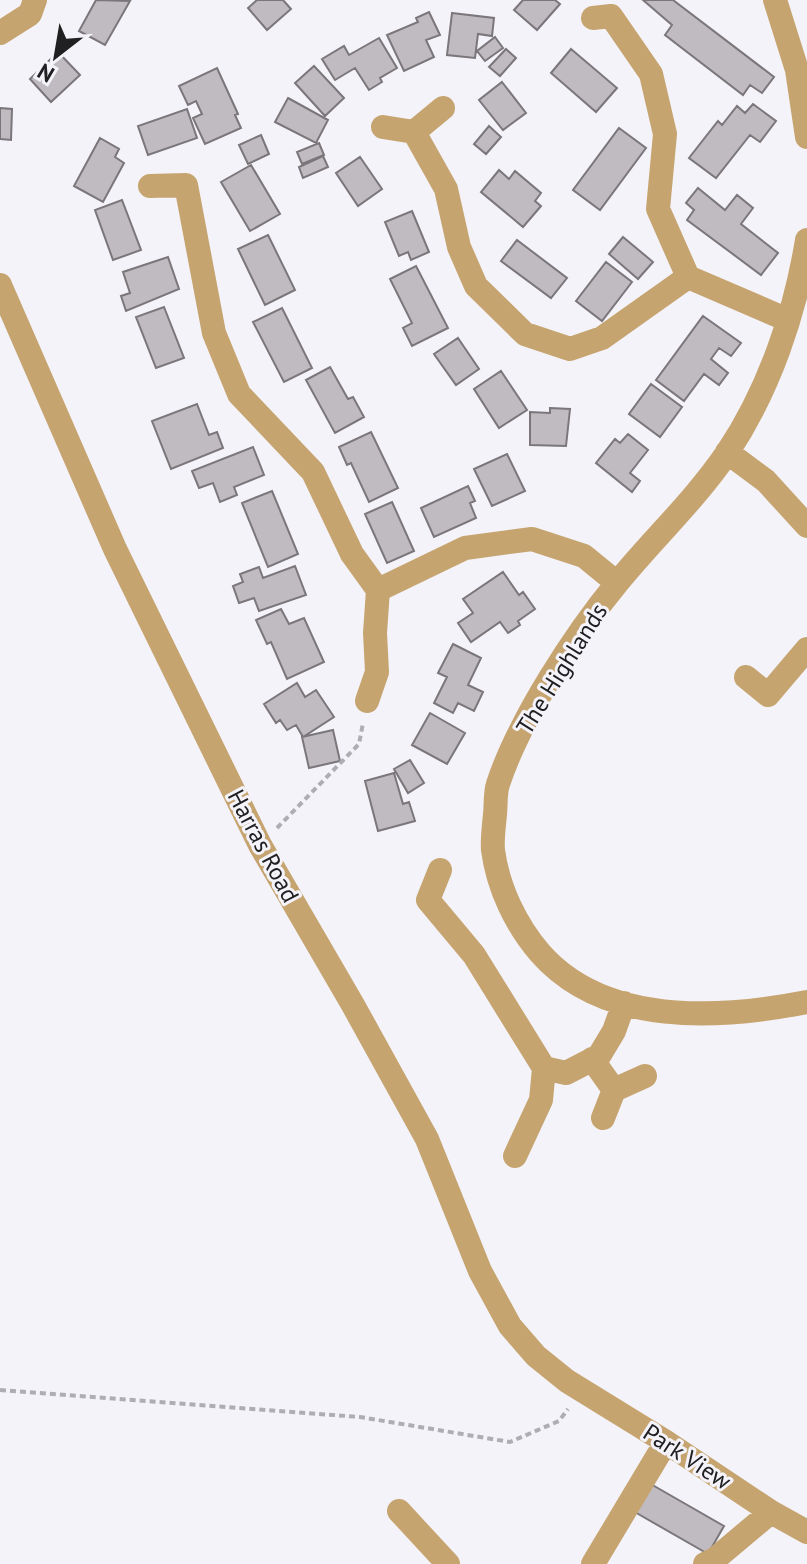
<svg xmlns="http://www.w3.org/2000/svg" width="807" height="1564" viewBox="0 0 807 1564" font-family="'PT Sans',sans-serif">
	<style>
		.building { fill: #bfbbc0; stroke: #7a767a; stroke-width: 2 }
		.lines { fill: none; stroke-linecap: round; stroke-linejoin: round }
		.path { stroke: #aeadb2; stroke-width: 4; stroke-dasharray: 6 4; stroke-linecap: butt }
		.minor { stroke: #c6a470; stroke-width: 24 }
		.labels { text-anchor: middle; stroke-width: 6; stroke-linejoin: round; paint-order: stroke }
		.street-label { font-size: 24px; fill: #202022; stroke: #f4f3f9 }
	</style>
	<rect width="100%" height="100%" fill="#f4f3f9"/>
	<!-- building -->
	<path class="building" d="M96,0L130,1L105,45L79,31Z
		M257,0H283L291,9L267,30L248,8Z
		M523,0H555L560,4L537,30L514,10Z
		M643,0H673L774,77L762,93L750,85L743,95L665,35L672,25Z
		M429,12L440,35L426,40L434,57L404,71L387,35L418,22L416,18Z
		M452,13L494,18L492,36L478,34L475,58L447,55Z
		M495,37L503,48L485,61L477,51Z
		M379,38L397,68L380,78L382,82L369,90L355,68L335,80L322,59L344,46L349,55Z
		M506,49L516,58L500,76L489,67Z
		M571,49L617,88L596,112L551,73Z
		M58,52L80,75L51,102L30,79Z
		M314,66L344,98L325,116L295,83Z
		M217,68L238,114L235,115L241,128L205,144L193,118L202,114L196,101L188,105L179,86Z
		M502,82L526,113L503,130L479,100Z
		M288,98L328,120L316,143L275,122Z
		M753,104L776,121L760,142L750,135L716,178L689,158L718,121L722,125L737,106L745,113Z
		M0,108L12,109L11,140L0,139Z
		M187,109L197,138L148,155L138,126Z
		M489,126L501,137L486,154L474,144Z
		M619,128L646,148L600,210L573,190Z
		M261,135L269,154L248,164L239,145Z
		M100,138L119,149L115,157L124,163L103,202L74,186Z
		M319,143L324,155L302,164L297,152Z
		M323,156L328,167L303,178L299,167Z
		M360,157L382,189L358,206L336,173Z
		M251,165L280,214L250,231L221,182Z
		M499,170L509,179L515,171L541,193L535,201L541,206L523,227L481,192Z
		M698,188L725,210L737,195L753,208L741,224L778,253L761,275L687,220L694,210L686,203Z
		M122,200L141,250L113,260L95,210Z
		M412,211L429,252L411,260L408,252L399,256L385,222Z
		M268,235L295,290L265,305L238,249Z
		M623,237L653,262L638,279L609,254Z
		M517,240L567,278L551,298L501,261Z
		M168,257L179,289L126,311L121,296L130,293L123,272Z
		M606,262L632,282L602,321L576,301Z
		M416,266L448,328L412,346L403,328L412,323L390,279Z
		M164,307L184,358L156,368L136,317Z
		M282,308L312,368L284,382L253,322Z
		M703,316L741,343L731,356L719,348L711,359L728,373L719,385L704,374L684,401L656,380Z
		M458,338L479,369L456,385L434,354Z
		M330,367L348,399L353,397L364,417L335,433L306,380Z
		M501,371L527,410L499,428L474,389Z
		M651,384L682,407L660,437L629,414Z
		M197,404L209,435L217,432L223,448L171,469L152,421Z
		M550,408L570,409L566,446L530,445V412L550,413Z
		M371,432L398,488L369,502L351,463L347,465L339,447Z
		M628,434L648,450L630,473L640,481L632,492L596,463L615,439L620,443Z
		M253,447L264,475L234,487L237,495L220,502L213,483L199,488L192,471Z
		M507,454L525,491L492,506L474,469Z
		M468,486L475,501L470,503L476,518L434,537L421,508Z
		M272,491L298,554L268,567L242,503Z
		M392,502L414,551L387,563L365,514Z
		M295,566L306,595L259,611L254,598L239,603L233,586L243,582L240,574L259,567L263,578Z
		M503,572L519,595L523,592L535,609L518,621L520,625L508,633L500,622L471,642L458,623L473,613L463,599Z
		M281,609L289,624L304,618L324,662L287,679L271,642L267,644L256,620Z
		M453,644L481,658L468,685L483,692L474,711L458,703L453,713L434,703L447,677L438,673Z
		M297,683L305,697L316,690L334,717L303,737L296,725L287,730L280,720L276,723L264,704Z
		M430,713L465,733L447,764L412,745Z
		M333,730L340,761L309,768L302,737Z
		M410,760L424,783L408,793L394,769Z
		M394,773L403,804L409,802L415,821L378,831L365,781Z
		M649,1483L724,1526L708,1554L633,1511Z"/>
	<g class="lines">
		<!-- path -->
		<path class="path" d="M277,828L359,744L363,723
			M0,1390L360,1417L510,1442L559,1421L568,1409"/>
		<!-- minor -->
		<path class="minor" d="M775,0L797,70L807,137
			M593,18L611,16L651,74L665,134L658,209L688,277L788,320
			M0,33L30,14L35,0
			M383,127L414,132L446,189L459,247L476,286L525,334L570,349L602,338L688,277
			M414,132L443,108
			M150,186L186,185L214,333L239,394L313,472L352,554L378,590L465,548L532,539L584,556L617,583
			M807,240C795,314 769,390 727,453C695,500 653,539 618,582C575,634 519,720 498,784C495,793 496,805 495,814C494,826 492,839 493,850C498,888 516,925 540,953C605,1027 720,1019 807,1002
			M0,285L115,549L260,845L353,1005L427,1139L480,1271L510,1326L536,1356L567,1381L666,1442L771,1512L807,1532
			M727,452L766,481L807,526
			M746,677L768,695L807,649
			M367,701L377,672L375,633L378,590
			M440,870L428,900L474,955L544,1068L566,1073L599,1056L614,1031L624,1003
			M592,1059L614,1090L603,1118
			M614,1090L645,1076
			M515,1156L541,1100L544,1068
			M399,1511L448,1564
			M593,1564L666,1442
			M705,1564L715,1559L771,1512"/>
	</g>
	<g class="labels">
		<!-- street labels -->
		<g class="street-label">
			<text transform="translate(562 669) rotate(-58)" y="8">The Highlands</text>
			<text transform="translate(263 846) rotate(62)" y="8">Harras Road</text>
			<text transform="translate(687 1457) rotate(33)" y="8">Park View</text>
		</g>
	</g>
	<!-- north arrow -->
	<g transform="translate(56 56) rotate(211)" stroke="#f4f3f9" stroke-width="6" paint-order="stroke">
	<path d="M0-6L14 30L0 20L-14 30Z" fill="#202022"/>
	<text y="-12" font-size="22" font-weight="bold" text-anchor="middle" fill="#202022">N</text>
	</g>
</svg>
